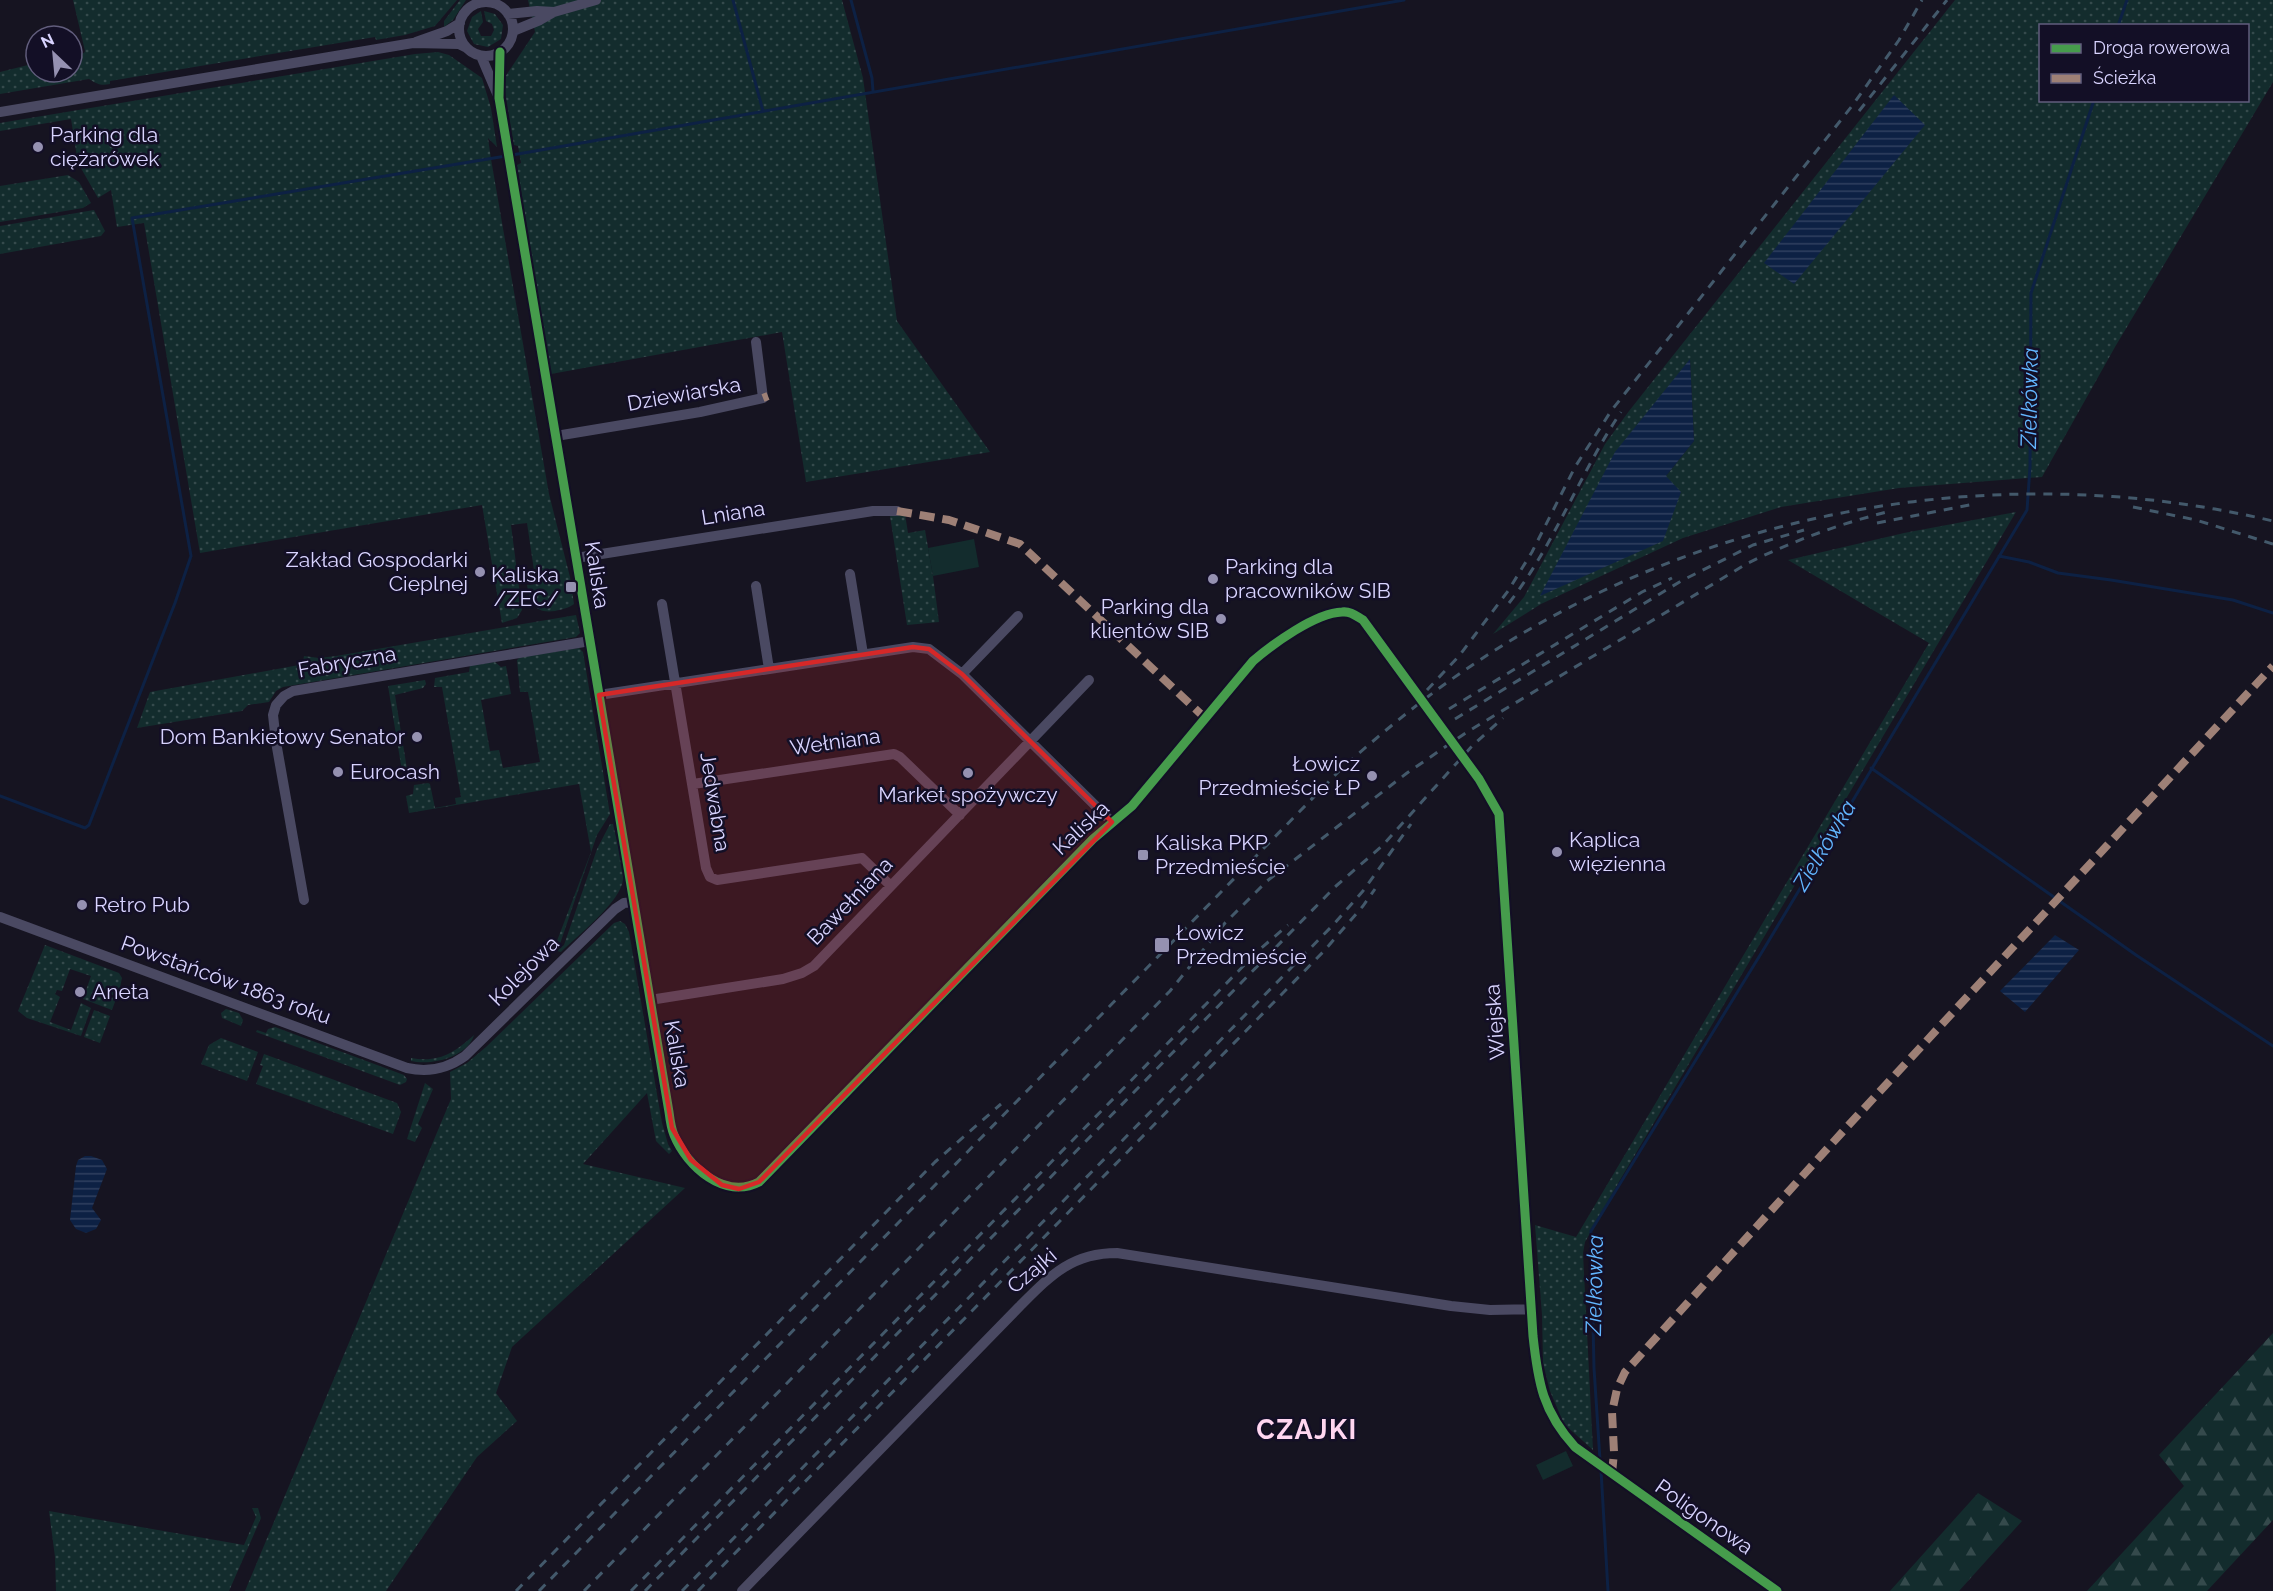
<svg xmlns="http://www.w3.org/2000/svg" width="2273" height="1591" viewBox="0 0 2273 1591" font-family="Raleway,sans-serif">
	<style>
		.grass { fill: url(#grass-dots); fill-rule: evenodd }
		.forest { fill: url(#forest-firs) }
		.garden { fill: #132c2d }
		.water { fill: url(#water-rules) }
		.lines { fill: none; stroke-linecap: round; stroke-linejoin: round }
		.stream { stroke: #0d2144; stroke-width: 3 }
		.minor { stroke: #4a4962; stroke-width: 10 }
		.rail { stroke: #43596b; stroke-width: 3; stroke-dasharray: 9 8; stroke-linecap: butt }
		.quiet { stroke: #9e8076; stroke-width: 8; stroke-dasharray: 15 8; stroke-linecap: butt }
		.cycleway-casing { stroke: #130f26; stroke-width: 13 }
		.cycleway { stroke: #469c4c; stroke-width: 9 }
		.marked { fill: #d62828; fill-opacity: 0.2; stroke: #d62828; stroke-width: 4.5; stroke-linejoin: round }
		.poi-dot { fill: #9591b1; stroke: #130f26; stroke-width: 2 }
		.labels { text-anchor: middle; stroke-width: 5; stroke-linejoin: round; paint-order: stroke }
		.poi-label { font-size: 21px; fill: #d9d4ff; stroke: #130f26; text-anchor: start }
		.street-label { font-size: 21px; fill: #d9d4ff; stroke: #130f26 }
		.water-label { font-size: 22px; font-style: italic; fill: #62b6ff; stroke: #130f26 }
		.district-label { font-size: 27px; font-weight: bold; letter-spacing: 1.5px; fill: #ffd6f0; stroke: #130f26 }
	</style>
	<defs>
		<pattern id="grass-dots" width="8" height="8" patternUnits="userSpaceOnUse" patternTransform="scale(1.5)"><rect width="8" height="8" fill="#132c2d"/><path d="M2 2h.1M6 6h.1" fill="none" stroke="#354a4c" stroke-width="1.8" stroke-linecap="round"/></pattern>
		<pattern id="forest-firs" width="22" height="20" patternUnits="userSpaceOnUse" patternTransform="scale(1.5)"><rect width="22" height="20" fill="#132c2d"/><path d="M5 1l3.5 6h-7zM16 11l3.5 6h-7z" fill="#354a4c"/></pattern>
		<pattern id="water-rules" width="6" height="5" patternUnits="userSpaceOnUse" patternTransform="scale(1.5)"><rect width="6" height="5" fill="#0d2144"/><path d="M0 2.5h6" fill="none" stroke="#304060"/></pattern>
	</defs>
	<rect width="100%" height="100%" fill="#161421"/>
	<!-- grass -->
	<path class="grass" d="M73,0H457L435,26L405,35L376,40L375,37L110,81V84C101,86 97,84 89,79L0,94V72L36,63V72H72V56L84,53L85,51Z
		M460,0H466L453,20L444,27V21Z
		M528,0H842L863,78L897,321L990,452L806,482L782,332L551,374L517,165L521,163L518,146L514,145L503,80L535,32Z
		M1955,0H2273V82L2115,347L2042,477L1899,488L1781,507L1683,538L1541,604L1493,634L1524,597L1605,444L1629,411ZM2040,26H2248V100H2040ZM1690,359L1694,441L1666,476Z
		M481,11L483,22L478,29L481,36H491L494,30L492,24L486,21L484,11L495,14L503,25L501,39L488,47L474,44L467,31L472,17Z
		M438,52L449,55L482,78L491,108L497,147L488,138L491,159L549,494L570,577L574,604C569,608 563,609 555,611C535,614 530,603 527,585L536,584L527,523L511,525L522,610L517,618L502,623L482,505L200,553L144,223L117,227L111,190L98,198L78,163L71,119L0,131V123L415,54Z
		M68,175L79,182L91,203L83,208L0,222V186Z
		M94,210L105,231L101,236L0,254V226Z
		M2016,512L1620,1180L1585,1242L1583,1253L1593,1450L1564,1424L1550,1391L1543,1363L1542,1315L1535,1225L1576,1237L1929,643L1788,560L1904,533Z
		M905,514L908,533L925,530L933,576L939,622L907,625L890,516Z
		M576,615L580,633L576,637L283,687L276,691L269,702L248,705L242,711L137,728L150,692L299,665L303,662L304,656L319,658L336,656Z
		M579,648L583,652L610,814L597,835L560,944L549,954L548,953L555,946L591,852L579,784L409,813L406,796L413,794L414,785L428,783L430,784L435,808L456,804L455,798L461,797L442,687H434L435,678L469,672L470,665L495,662L501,667L506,666L511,694L481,700L490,751L499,750L503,768L540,762L528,692H520L517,660L520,657Z
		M425,680L426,684L423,688L395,695L407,769L402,771L388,686Z
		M610,824H613C616,841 624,861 623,879C622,901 577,936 561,952L557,951L564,945L597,849Z
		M620,921L625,924L629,932L662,1123L668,1144L672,1151L669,1154L656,1141L647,1093L583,1164L685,1188L512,1347L496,1393L517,1421L477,1457L386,1591H245L451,1099L450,1072L467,1063L486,1047L614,923Z
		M45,945L119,973L122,978L118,997L103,991L102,993L116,999L112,1010L83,999L91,976L70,969L62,991L57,990L55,994L60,997L50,1022L71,1030L81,1003L91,1008L81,1036L27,1018L18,1011Z
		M226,1009L239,1013L243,1020L241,1026L222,1018L221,1013Z
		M94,1010L110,1016L100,1043L84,1037Z
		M275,1027L404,1075L407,1079L406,1082L400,1085L256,1032L257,1030L266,1033L268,1029Z
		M474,1035C468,1057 431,1066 411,1061V1058C439,1063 454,1053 474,1035Z
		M221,1038L258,1052L247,1081L201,1064L209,1045Z
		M264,1054L397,1103L401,1112L393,1134L256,1084L263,1066L260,1065Z
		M425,1083L433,1089L418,1124L422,1128L415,1142L407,1139Z
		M252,1508H258L261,1518L229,1591H56L55,1557L49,1511L244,1545L256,1517Z"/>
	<!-- forest -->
	<path class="forest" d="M2273,1333V1520L2207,1591H2087L2184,1486L2159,1455Z
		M1978,1493L2022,1521L1959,1591H1890Z"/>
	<!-- garden -->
	<path class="garden" d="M974,539L979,567L933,576L928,548Z
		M1566,1451L1573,1466L1543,1480L1536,1465Z"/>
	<!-- water -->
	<path class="water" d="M1894,95L1925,125L1794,284L1764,263Z
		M1690,359L1694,441L1666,476L1681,492L1663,541L1540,596L1615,452Z
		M2055,935L2079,950L2025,1012L2000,991Z
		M85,1156H91L102,1160L107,1169L92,1208L101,1220L96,1229L86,1233L76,1229L70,1220L76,1166L78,1160Z"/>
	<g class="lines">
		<!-- stream -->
		<path class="stream" d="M733,0L763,111
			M851,0L872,78L873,91
			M2118,26L2127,0
			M512,155L1404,0
			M1999,556L2029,562L2058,573L2111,580L2233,600L2273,613
			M1871,768L2136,955L2273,1046
			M0,796L85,828L89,825L175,603L191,556L132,218L506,156
			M1600,1460L1594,1368L1591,1231L1762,952L2027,510L2030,467L2031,293L2094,100
			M1601,1470L1608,1591"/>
		<!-- minor -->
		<path class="minor" d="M459 29a27 27 0 1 1 54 0a27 27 0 1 1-54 0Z
			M508,14L537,11L554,12
			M513,31L540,20L554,12L596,0
			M416,42L447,31L460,23
			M500,52L499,98L669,1112C670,1120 671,1128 674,1135C687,1167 725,1200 759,1182L1093,839L1132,806L1253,661C1273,644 1315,613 1342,612C1351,611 1356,616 1363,620L1479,779L1499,814L1533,1336C1538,1383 1543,1412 1575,1447L1777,1591
			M481,56L499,98
			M0,112L413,43L459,44L465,47
			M556,436L700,412L763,398L756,342
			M576,558L873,511H897
			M850,574L863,654
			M756,586L769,669
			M662,604L706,868L710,877L717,880L862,858L891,886
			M962,674L1018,616
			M599,695L913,647L929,649L962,674L1112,822
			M693,784L894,754L900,757L960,815
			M304,900L276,742L273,715L276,705L284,696L293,691L590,641
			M0,917L407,1068C429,1073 447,1069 465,1056L615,909L624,903L633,902
			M650,1000L783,979L802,973L814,966L1089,680
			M742,1591L1019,1307C1050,1276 1071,1253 1117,1253L1451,1306L1490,1310L1532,1309"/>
		<!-- rail -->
		<path class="rail" d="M1859,111L1947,0
			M2133,507L2196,520L2273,544
			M1877,523L1974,504
			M1509,603C1555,544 1579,474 1621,412
			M1427,690L1459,656L1508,591L1532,552L1575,467L1611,411L1852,106L1899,40L1922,0
			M1449,709L1642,592L1672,578
			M1455,719L1681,581L1753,545L1804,530
			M516,1591L935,1162L1001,1104
			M539,1591L1343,767C1382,733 1422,699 1465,670C1699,509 1998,456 2273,521
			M584,1591L1170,991L1225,923L1267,881L1407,773L1467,732L1748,563C1793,541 1839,524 1887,512
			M631,1591L1259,950L1288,925
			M645,1591L1336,886L1382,846L1473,745L1503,718
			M682,1591L1334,924L1363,891L1411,824
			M698,1591L1324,951L1363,906L1375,889"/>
		<!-- quiet -->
		<path class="quiet" d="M763,398L768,396
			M897,511L949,520L1020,544L1205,718
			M1612,1474L1614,1452L1612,1412L1617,1389L1625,1372L1846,1128L2273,666"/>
		<defs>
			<path id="cycleway" d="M500,52L499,98L669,1112C670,1120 671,1128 674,1135C687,1167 725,1200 759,1182L1093,839L1132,806L1253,661C1273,644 1315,613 1342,612C1351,611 1356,616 1363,620L1479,779L1499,814L1533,1336C1538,1383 1543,1412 1575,1447L1777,1591"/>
		</defs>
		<!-- cycleway casing -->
		<use href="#cycleway" class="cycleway-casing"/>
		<!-- cycleway -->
		<use href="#cycleway" class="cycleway"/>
	</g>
	<!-- marked area -->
	<path class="marked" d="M913,647L929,649L962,674L1112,822L759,1182L739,1189L722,1185L691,1160L672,1128L599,695Z"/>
	<!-- markers -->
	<g class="poi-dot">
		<circle cx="38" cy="147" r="6"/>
		<circle cx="480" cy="572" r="6"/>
		<circle cx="1213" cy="579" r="6"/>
		<rect x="565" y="581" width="12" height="12" rx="3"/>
		<circle cx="1221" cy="619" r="6"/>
		<circle cx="417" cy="737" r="6"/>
		<circle cx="338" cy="772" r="6"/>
		<circle cx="968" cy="773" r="6"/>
		<circle cx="1372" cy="776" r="6"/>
		<circle cx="1557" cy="852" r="6"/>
		<rect x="1137" y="849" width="12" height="12" rx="3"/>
		<circle cx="82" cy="905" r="6"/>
		<rect x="1154" y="937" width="16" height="16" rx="3"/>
		<circle cx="80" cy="992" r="6"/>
	</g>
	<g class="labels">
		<!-- poi labels -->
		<g class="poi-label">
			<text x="50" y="142">Parking dla<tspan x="50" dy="24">ciężarówek</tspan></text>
			<text x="468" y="567" text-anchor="end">Zakład Gospodarki<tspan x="468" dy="24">Cieplnej</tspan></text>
			<text x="1225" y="574">Parking dla<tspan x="1225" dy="24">pracowników SIB</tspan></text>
			<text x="559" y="582" text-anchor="end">Kaliska<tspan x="559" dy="24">/ZEC/</tspan></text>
			<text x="1209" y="614" text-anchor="end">Parking dla<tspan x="1209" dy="24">klientów SIB</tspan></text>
			<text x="405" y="744" text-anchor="end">Dom Bankietowy Senator</text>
			<text x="1360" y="771" text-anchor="end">Łowicz<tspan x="1360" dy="24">Przedmieście ŁP</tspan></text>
			<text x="350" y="779">Eurocash</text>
			<text x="968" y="802" text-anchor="middle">Market spożywczy</text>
			<text x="1569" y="847">Kaplica<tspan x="1569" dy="24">więzienna</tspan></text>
			<text x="1155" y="850">Kaliska PKP<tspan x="1155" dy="24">Przedmieście</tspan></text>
			<text x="94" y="912">Retro Pub</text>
			<text x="1176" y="940">Łowicz<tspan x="1176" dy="24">Przedmieście</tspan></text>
			<text x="92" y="999">Aneta</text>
		</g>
		<!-- street labels -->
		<g class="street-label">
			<text transform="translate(684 394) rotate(-10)" y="7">Dziewiarska</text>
			<text transform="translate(733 513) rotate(-9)" y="7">Lniana</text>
			<text transform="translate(597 575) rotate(81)" y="7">Kaliska</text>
			<text transform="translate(347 662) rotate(-10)" y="7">Fabryczna</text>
			<text transform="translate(835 742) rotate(-8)" y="7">Wełniana</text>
			<text transform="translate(715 802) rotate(81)" y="7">Jedwabna</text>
			<text transform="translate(1081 828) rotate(-43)" y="7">Kaliska</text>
			<text transform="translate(850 901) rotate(-46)" y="7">Bawełniana</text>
			<text transform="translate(524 971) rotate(-45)" y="7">Kolejowa</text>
			<text transform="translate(226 980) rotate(20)" y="7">Powstańców 1863 roku</text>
			<text transform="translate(1495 1022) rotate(-94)" y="7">Wiejska</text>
			<text transform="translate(677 1054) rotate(80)" y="7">Kaliska</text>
			<text transform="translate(1032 1271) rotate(-40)" y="7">Czajki</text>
			<text transform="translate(1704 1517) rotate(35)" y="7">Poligonowa</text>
		</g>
		<!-- water labels -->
		<g class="water-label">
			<text transform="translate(2029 398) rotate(-89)" y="8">Zielkówka</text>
			<text transform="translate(1824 845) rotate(-59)" y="8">Zielkówka</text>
			<text transform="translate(1594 1285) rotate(-89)" y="8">Zielkówka</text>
		</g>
		<!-- district labels -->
		<g class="district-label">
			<text x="1307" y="1439">CZAJKI</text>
		</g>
	</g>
	<!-- legend -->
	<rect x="2039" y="24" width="210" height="78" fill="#130f26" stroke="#625e7d" stroke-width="1.5"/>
	<rect x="2051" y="44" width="30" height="9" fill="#469c4c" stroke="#625e7d" stroke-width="1.5"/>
	<text x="2093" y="54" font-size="18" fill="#d9d4ff">Droga rowerowa</text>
	<rect x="2051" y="74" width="30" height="9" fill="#9e8076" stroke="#625e7d" stroke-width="1.5"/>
	<text x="2093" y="84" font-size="18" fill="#d9d4ff">Ścieżka</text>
	<!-- north arrow -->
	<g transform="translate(54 54) rotate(334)"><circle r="28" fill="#130f26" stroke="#625e7d" stroke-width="1.5"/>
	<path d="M0-4.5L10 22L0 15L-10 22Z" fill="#9591b1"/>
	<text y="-9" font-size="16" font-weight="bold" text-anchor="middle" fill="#d9d4ff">N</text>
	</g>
</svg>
